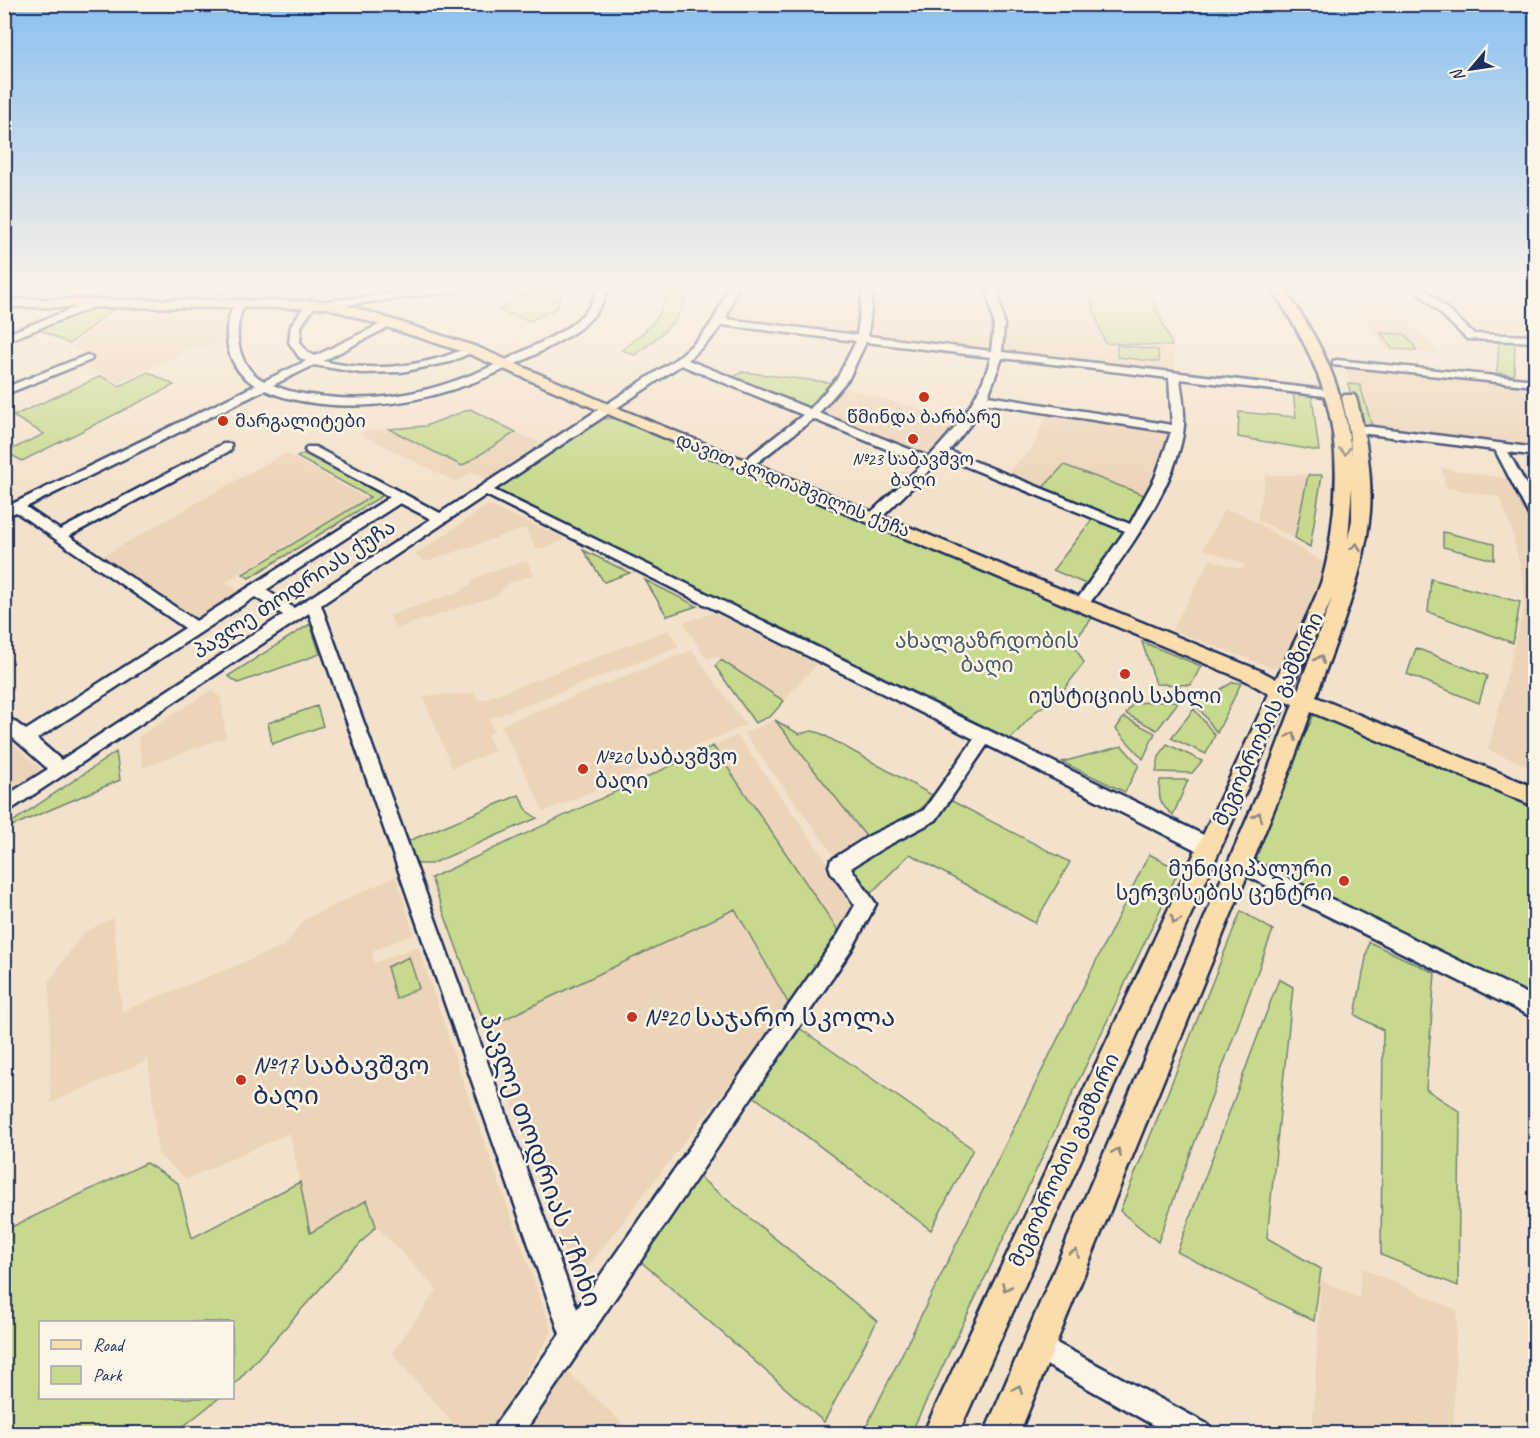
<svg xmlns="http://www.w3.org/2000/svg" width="1540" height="1438" viewBox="0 0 1540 1438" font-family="Caveat,'Noto Sans Georgian',sans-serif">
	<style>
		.built { fill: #ecd4b8 }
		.green { fill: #c7d98d; stroke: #718476; stroke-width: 1.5 }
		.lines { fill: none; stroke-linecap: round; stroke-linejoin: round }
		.minor-casing { stroke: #1b2f5e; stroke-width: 5 }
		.major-casing { stroke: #1b2f5e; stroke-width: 5 }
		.minor { fill: #fcf5e5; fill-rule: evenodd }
		.major { fill: #fbddab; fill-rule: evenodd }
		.oneway { stroke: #8b8684 }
		.poi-dot { fill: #c8321e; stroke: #fcf5e5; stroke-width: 2 }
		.labels { text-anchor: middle; stroke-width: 5; stroke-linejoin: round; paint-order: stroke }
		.far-poi-label { font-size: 18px; fill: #1b2f5e; stroke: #fcf5e5 }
		.far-street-label { font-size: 18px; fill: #1b2f5e; stroke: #fcf5e5 }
		.street-label { font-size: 21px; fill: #1b2f5e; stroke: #fcf5e5 }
		.park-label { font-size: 21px; fill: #465a6a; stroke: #fcf5e5 }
		.poi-label { font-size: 21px; fill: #1b2f5e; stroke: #fcf5e5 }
		.near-poi-label { font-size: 26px; fill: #1b2f5e; stroke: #fcf5e5; text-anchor: start }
		.near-street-label { font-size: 26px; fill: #1b2f5e; stroke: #fcf5e5 }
	</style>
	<rect width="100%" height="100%" fill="#f3e2cb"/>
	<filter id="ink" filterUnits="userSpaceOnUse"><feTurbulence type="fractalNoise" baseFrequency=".0167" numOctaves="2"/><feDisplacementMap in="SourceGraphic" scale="12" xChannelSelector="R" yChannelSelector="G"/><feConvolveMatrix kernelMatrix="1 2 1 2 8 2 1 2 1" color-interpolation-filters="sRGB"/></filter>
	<g filter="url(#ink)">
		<!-- built -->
		<path class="built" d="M737,288H864L858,336L728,320Z
			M873,288H988L996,313L995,352L867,337Z
			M995,288H1152L1174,347V373L1008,353L1001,349L1003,317Z
			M1342,288H1381L1438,354L1386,350Z
			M1441,288H1535V329L1470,331L1425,291L1442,289Z
			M121,308H228L226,342L191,348L120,383L78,362L89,356L71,347Z
			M1355,367L1535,385V450L1365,429L1345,369Z
			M843,388L962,420L928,458L821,415Z
			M1048,411L1171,429L1144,495L1064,465L1040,491L1005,477L1034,445Z
			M389,429L462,466L516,432L541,443L486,479L473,472L456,482L361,434L360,431Z
			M285,453L366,498L226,582L243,594L193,625L99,558Z
			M1441,468L1511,479L1535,521V769L1488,750L1524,608V585L1511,527L1499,497L1447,488Z
			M1266,475H1308L1295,538L1257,520Z
			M488,505L563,537V541L537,550L525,528L426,562L415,555Z
			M1224,510L1240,513L1328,565L1318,597L1285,667L1272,668L1172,630L1210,559L1236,568H1245L1244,564L1203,549Z
			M527,561L534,575L509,583L496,596L395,629L390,615L462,591L479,576Z
			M714,613L817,664L784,700L715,656L707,659L683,623Z
			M668,630L679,647L489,719L494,732L487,735L495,751L452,768L423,696L475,693L479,701Z
			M692,650L746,725L544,812L501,725Z
			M211,690L221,698L226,737L143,768L138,737Z
			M775,720L868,839L834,856L744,733Z
			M737,735L858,905L790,1006L576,1282L431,878Z
			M5,736L43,771L5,796Z
			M396,876L414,934L372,951L374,963L418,946L468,1096L552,1331L489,1433H461L392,1353L437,1290L376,1226L367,1200L310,1233L290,1133L186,1179L158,1154L148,1056L144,1062L51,1103L49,981L83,933L113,918L122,1011L284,946L305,919Z
			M1362,1268L1457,1310L1453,1433H1312L1321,1280L1359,1298Z
			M565,1369L633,1433L521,1434Z"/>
		<!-- green -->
		<path class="green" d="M255,288H313L311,302H195L211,295Z
			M548,288H563L558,307L531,321L498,310L521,295L542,297Z
			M666,288H687C687,318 657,338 635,355L622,350C642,334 667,316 666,288Z
			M1087,289L1149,291L1172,346L1105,343Z
			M92,308H115L69,344L39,329Z
			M1381,333L1405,334L1417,350L1392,349Z
			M1499,340L1515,341L1514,375L1497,373Z
			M1117,345L1158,350L1159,362L1117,357Z
			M148,372L174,385L22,461L6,452L44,434L13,416L101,376L120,386Z
			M742,372L835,383L814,410L805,411L729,380Z
			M1348,384L1360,385L1373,429L1360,427Z
			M1293,392L1312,396L1319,451L1238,437L1239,412L1296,417Z
			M470,409L516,432L462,466L389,429L425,426Z
			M617,418L1092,618L1073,643L1084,663L1058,697L1036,711L1006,744L497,493L496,485L603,419Z
			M307,452L385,494L249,578L243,574L370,497L297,457Z
			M1064,465L1144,495L1129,526L1040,491Z
			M1308,475H1322L1310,547L1295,538Z
			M1094,517L1128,530L1088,585L1053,570Z
			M1443,532L1494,544V560L1443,547Z
			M583,550L630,573L604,582Z
			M1431,579L1520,602L1513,643L1428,612Z
			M645,580L697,606L667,616Z
			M310,624L320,654L238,683L228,676Z
			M1142,642L1201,666L1191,685L1156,684Z
			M1416,648L1487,676L1479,703L1407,674Z
			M721,660L784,701L771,716L755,723L715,666Z
			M1233,682L1241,683L1217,733L1196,704Z
			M1179,701L1157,730L1126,714L1133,703Z
			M317,706L323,726L272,744L268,723Z
			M1194,709L1215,735L1206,754L1171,738Z
			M1316,710L1535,802V1003L1256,864L1251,855Z
			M1124,717L1155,733L1143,759L1116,729Z
			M775,720L799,734L812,731L820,733L932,795L916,815L868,839Z
			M1167,744L1202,761L1192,773L1156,772L1159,757Z
			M713,746L840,933L790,1006L735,909L486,1028L431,878Z
			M1122,746L1139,765L1125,792L1062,762Z
			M116,752L120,780L5,829V827Z
			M1160,780H1188L1173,815C1159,804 1158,797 1160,780Z
			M519,795L528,812L537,818L431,864H414L406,842Z
			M948,799L1070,862L1035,923L910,854L871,893L851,866Z
			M1149,854L1179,870L911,1433H863Z
			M1241,911L1273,930L1158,1242L1120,1211Z
			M1369,942L1435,973L1426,1089L1460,1112L1458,1286L1381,1255L1383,1030L1355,1015Z
			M409,957L419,988L396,999L387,967Z
			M1279,979L1293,987L1267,1238L1321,1269L1314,1321L1177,1252Z
			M795,1025L973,1149L931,1230L748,1092Z
			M146,1163L178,1183L192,1238L300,1182L310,1233L367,1200L376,1226L233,1386L232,1322H40V1398H219L175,1433H5V1230Z
			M698,1176L877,1321L824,1422L639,1260Z"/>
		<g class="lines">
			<defs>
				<path id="minor" d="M437,288H463L458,291L329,307L324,304L329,301Z
					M598,288H608C599,323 566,338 536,354C468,389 400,412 322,404C303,402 282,398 265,390L26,507L60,530L223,444H231V450L69,536L196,621L390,497L307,453L305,450L307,447H315L440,513L676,359C704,336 716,323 727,288H737L726,319L857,335L863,288H873L868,336L991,351L994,325L987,288H997L1004,325L1002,352L1333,391L1339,394L1333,397L1180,379C1182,395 1185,410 1184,426C1178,486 1122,559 1086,608L1081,609L1074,604L1125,531L943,457L878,521H868L866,518L868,515L923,464L813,419L749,469H741L739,466L741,463L803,415L681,365L494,490L1216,841L1218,847L1216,853L1209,855L1202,853L987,745L936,820L883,848L851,868L876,904L852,949L523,1434H492L496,1424L560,1334L309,613L4,814V797L48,769L4,730V714L26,730L185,628L16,512L4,517V508L256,385C226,370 219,329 236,302L245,304C231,330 237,367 264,381L306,361L299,357L289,342L291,326L307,302L311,301L316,304L301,326L300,342L307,352L315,356L385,322L394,324L323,361C360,370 399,369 436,359C448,356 460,350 472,347L477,350L450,362L401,372L361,373L314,365L273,385C290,393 309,395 327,397C400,405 464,382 528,349C556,335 589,321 598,288ZM722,325L856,341L838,377L810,409L688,360L711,339ZM866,342L991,357C981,397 957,428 929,457L819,413L849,378ZM1002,358L1169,378L1172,425L988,396ZM984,403L1171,432L1155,478L1130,524L949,451L973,421ZM486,495L974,739L924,810L869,836L831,860L829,866L831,872L855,905L838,935L577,1309L321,605ZM400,503L431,519L294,608L266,590ZM255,597L283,615L61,760L37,739Z
					M1414,288H1424L1474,334L1536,336V342L1467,339Z
					M95,300L100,303L99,305L4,342V335Z
					M87,355L92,358L91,360L4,395V388Z
					M1337,360L1536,380V386L1333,365V361Z
					M1357,425L1536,448V456L1508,452L1536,502V519L1529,515L1495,450L1353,432L1351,429Z
					M1238,854L1536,998V1019L1231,868L1229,862L1231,856Z
					M1036,1332L1207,1424L1211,1434H1169L1027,1354L1023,1345L1027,1336Z"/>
				<path id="major" d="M1271,288H1283C1323,343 1345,391 1352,459L1349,429L1342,398L1344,395H1354L1356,398C1366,433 1374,485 1369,521C1362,582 1336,640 1316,697L1536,788V807L1311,712L1290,770L1019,1434H984L1268,770L1293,704L1286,702L958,1434H923L1269,694L1247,681L603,412L467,353L328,308L4,307V299L334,301L477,347L613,406L1261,671L1276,679C1291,648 1309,616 1321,583C1327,565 1330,544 1332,525C1345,430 1324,366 1271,288ZM1352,487V520L1348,539ZM1332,598L1298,690L1292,687Z"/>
			</defs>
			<!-- minor casing -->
			<use href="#minor" class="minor-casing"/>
			<!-- major casing -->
			<use href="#major" class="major-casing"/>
			<!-- minor -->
			<use href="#minor" class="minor"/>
			<!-- major -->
			<use href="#major" class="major"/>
		</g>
		<!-- one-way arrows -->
		<defs><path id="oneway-chevron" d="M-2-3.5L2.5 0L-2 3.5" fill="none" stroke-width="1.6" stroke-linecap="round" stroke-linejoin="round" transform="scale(1.5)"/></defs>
		<g class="oneway">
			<use href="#oneway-chevron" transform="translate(1345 451) rotate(84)"/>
			<use href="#oneway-chevron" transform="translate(1356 547) rotate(-79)"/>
			<use href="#oneway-chevron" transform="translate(1320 659) rotate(-69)"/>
			<use href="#oneway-chevron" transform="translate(1292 736) rotate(-68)"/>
			<use href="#oneway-chevron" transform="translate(1258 816) rotate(-66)"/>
			<use href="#oneway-chevron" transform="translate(1175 920) rotate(115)"/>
			<use href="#oneway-chevron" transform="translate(1117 1152) rotate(-67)"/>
			<use href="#oneway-chevron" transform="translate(1075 1253) rotate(-67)"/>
			<use href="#oneway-chevron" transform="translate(1006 1287) rotate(114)"/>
			<use href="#oneway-chevron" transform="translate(1018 1389) rotate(-68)"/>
		</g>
	</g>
	<!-- sky -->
	<linearGradient id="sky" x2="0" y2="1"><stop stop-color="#8ac0f0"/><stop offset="0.59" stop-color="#faf2e8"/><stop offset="1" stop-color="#faf2e8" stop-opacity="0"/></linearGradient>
	<rect width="1540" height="489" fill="url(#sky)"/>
	<!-- markers -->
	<g class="poi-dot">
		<circle cx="924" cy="397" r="6"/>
		<circle cx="223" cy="421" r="6"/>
		<circle cx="913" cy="439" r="6"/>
		<circle cx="1125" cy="674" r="6"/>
		<circle cx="583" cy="769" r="6"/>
		<circle cx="1344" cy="881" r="6"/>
		<circle cx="632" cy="1017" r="6"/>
		<circle cx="241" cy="1080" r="6"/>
	</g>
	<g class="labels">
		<!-- far-poi labels -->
		<g class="far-poi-label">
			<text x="924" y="423">წმინდა ბარბარე</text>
			<text x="235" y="427" text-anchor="start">მარგალიტები</text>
			<text x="913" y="465">№23 საბავშვო<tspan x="913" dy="21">ბაღი</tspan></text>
		</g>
		<!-- far-street labels -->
		<g class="far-street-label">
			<text transform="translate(793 485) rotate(22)" y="6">დავით კლდიაშვილის ქუჩა</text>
		</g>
		<!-- street labels -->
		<g class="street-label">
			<text transform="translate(294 589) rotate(-33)" y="7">პავლე თოდრიას ქუჩა</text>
			<text transform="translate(1268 719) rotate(-65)" y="7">მეგობრობის გამზირი</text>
			<text transform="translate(1064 1160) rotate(-65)" y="7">მეგობრობის გამზირი</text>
		</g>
		<!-- park labels -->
		<g class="park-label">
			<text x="987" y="648">ახალგაზრდობის<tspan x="987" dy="24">ბაღი</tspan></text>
		</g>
		<!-- poi labels -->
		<g class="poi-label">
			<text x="1125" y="703">იუსტიციის სახლი</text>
			<text x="595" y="764" text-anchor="start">№20 საბავშვო<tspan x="595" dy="24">ბაღი</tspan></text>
			<text x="1332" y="876" text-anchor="end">მუნიციპალური<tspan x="1332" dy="24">სერვისების ცენტრი</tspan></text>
		</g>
		<!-- near-poi labels -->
		<g class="near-poi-label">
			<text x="644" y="1026">№20 საჯარო სკოლა</text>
			<text x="253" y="1074">№17 საბავშვო<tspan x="253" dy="30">ბაღი</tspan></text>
		</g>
		<!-- near-street labels -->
		<g class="near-street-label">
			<text transform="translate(541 1160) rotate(70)" y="9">პავლე თოდრიას I ჩიხი</text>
		</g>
	</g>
	<!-- margin -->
	<rect width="1540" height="1438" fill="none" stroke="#fcf5e5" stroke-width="24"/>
	<rect x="12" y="12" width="1516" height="1414" fill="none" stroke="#1b2f5e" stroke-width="2" filter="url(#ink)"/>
	<!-- legend -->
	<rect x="39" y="1321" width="195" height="78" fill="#fcf5e5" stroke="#a2a6af" stroke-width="1.5"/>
	<rect x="51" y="1340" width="30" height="9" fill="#fbddab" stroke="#a2a6af" stroke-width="1.5"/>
	<text x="93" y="1351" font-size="18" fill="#1b2f5e">Road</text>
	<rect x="51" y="1366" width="30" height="18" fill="#c7d98d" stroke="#a2a6af" stroke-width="1.5"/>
	<text x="93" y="1381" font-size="18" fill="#1b2f5e">Park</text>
	<!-- north arrow -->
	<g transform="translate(1471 69) rotate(241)" stroke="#fcf5e5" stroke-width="4.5" paint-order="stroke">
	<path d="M0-4.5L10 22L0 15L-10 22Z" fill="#1b2f5e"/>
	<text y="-9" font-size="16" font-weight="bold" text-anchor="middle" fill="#1b2f5e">N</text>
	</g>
</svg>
